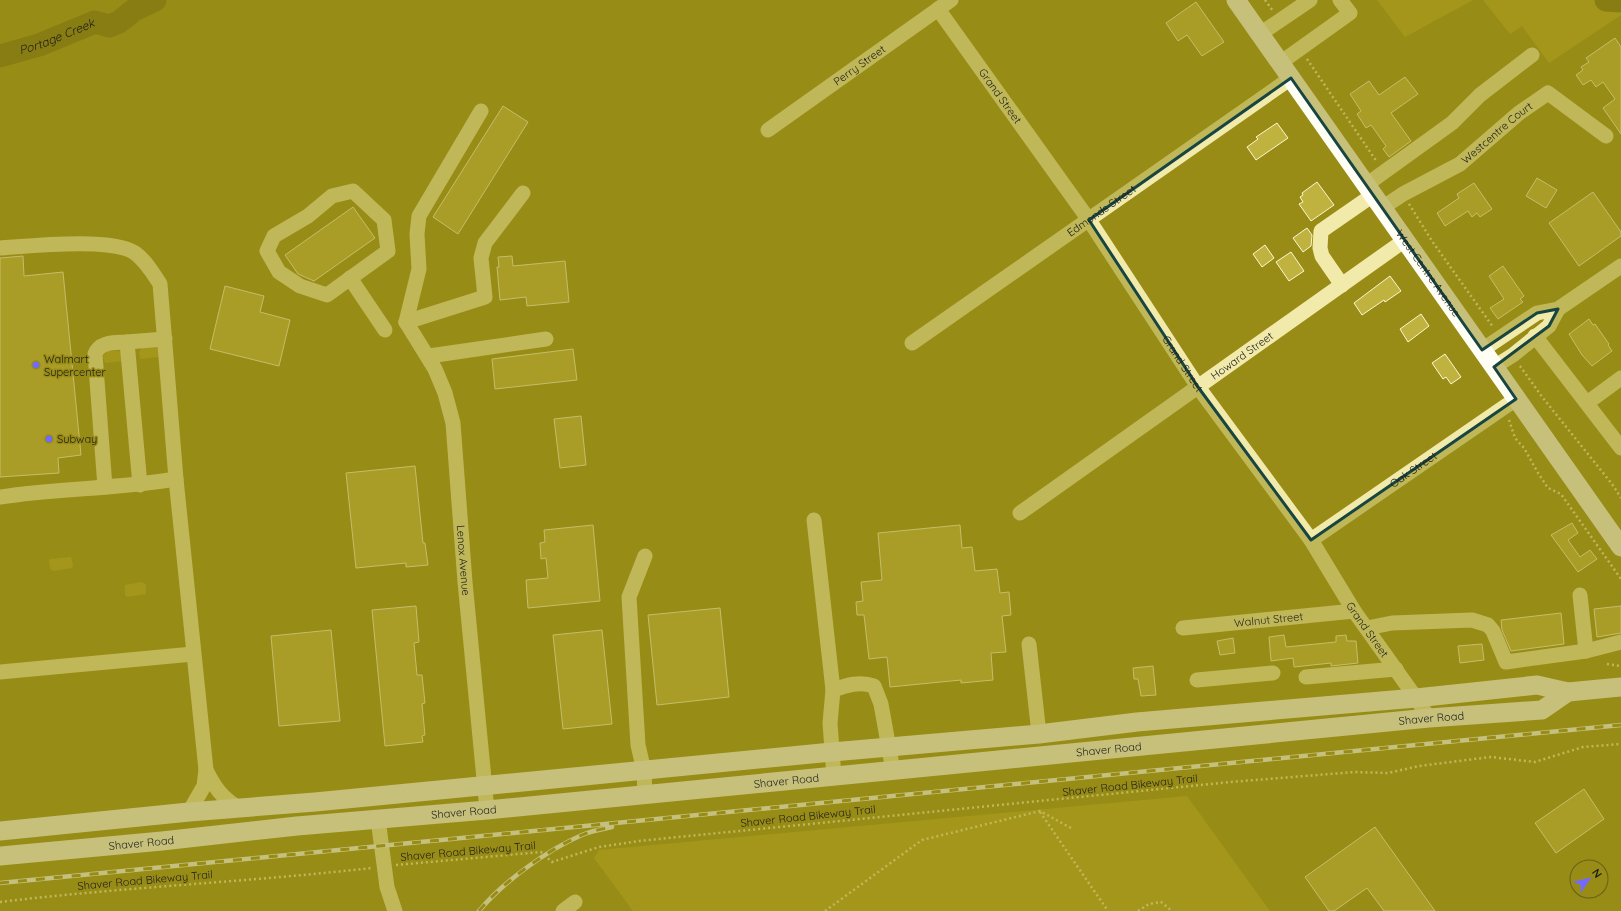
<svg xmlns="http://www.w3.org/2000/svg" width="1621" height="911" viewBox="0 0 1621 911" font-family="Quicksand,sans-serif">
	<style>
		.green { fill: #b3a323 }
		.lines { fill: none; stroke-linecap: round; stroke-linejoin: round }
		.river { stroke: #756c0e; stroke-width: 23 }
		.building { fill: #bfb23f; stroke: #fcf7d1 }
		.path { stroke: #f2eaaa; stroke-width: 2.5; stroke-dasharray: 2 3; stroke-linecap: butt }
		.minor { stroke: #f2eaaa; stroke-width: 15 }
		.major { stroke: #fffef4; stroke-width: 19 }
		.rail-casing { stroke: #fff; stroke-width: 4.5 }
		.rail { stroke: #988c16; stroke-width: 3; stroke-dasharray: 9; stroke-linecap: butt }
		.marked { fill: none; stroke: #174541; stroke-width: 3; stroke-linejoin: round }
		.poi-dot { fill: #726aff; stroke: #988c16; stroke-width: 1.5 }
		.labels { text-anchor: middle; stroke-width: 3; stroke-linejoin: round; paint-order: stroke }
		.street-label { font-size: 11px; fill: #1d1d1d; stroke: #988c16 }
		.poi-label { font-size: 11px; fill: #1d1d1d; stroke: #988c16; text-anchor: start }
		.water-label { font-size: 12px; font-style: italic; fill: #1d1c19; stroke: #988c16 }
	</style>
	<rect width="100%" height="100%" fill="#988c16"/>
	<!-- green -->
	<path class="green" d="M1377,0H1473L1405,37Z
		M1483,0H1621V15L1549,63L1522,26L1510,34Z
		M156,347L158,349L159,357L141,359L140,358L139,352L142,348Z
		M108,351H118L122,352V361L105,363L103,356Z
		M71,557L73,565L72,568L53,571L50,568L49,560L51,559Z
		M142,582L146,585V594L127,597L125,595V585Z
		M1187,796L1270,911H633L594,858L599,850Z"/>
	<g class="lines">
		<!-- river -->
		<g class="river">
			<path d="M1606,0L1621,1"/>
			<path id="s1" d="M0,56L39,45L95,22L109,26L119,22L134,10L155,0"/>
		</g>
	</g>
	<!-- building -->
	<path class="building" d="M1196,2L1224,42L1202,56L1187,35L1178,41L1166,23Z
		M1615,38L1621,47V134L1603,108L1615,99L1603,82L1596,87L1591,80L1583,85L1576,75L1583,70L1581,67L1589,62L1586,58Z
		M1405,77L1418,94L1391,113L1411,141L1389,157L1383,149L1386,146L1371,125L1366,128L1357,114L1361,111L1350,94L1369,81L1379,95Z
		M503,106L528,122L458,234L433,217Z
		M1277,123L1288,138L1256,160L1247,147L1258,139L1256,137Z
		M1537,178L1557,190L1546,208L1526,196Z
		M1317,182L1334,205L1311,221L1299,204L1303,202L1300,197L1303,195L1302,193Z
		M1474,183L1492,209L1480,217L1477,213L1472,217L1468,211L1445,226L1437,213L1459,198L1457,194Z
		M1593,192L1621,232V236L1579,266L1549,223Z
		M353,207L375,238L314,281L298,274L285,255Z
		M1307,228L1312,235L1311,246L1303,252L1293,238Z
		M1265,245L1274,258L1262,267L1253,254Z
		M1291,252L1304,271L1289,281L1276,262Z
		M23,256L24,276L63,272L81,455L58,458L59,473L0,477V258Z
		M512,256L513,266L565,261L569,302L527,306L526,297L500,300L497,267H499L498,257Z
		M1503,266L1524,296L1520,299L1523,302L1498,319L1490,308L1504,299L1489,276Z
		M1390,276L1401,291L1385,302L1384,300L1362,315L1354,303Z
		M225,286L264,296L260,312L290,320L279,366L210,349Z
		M1421,314L1429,326L1408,342L1400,329Z
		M1589,319L1593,325L1595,324L1609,344L1608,345L1612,351L1592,366L1582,355L1569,334Z
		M573,349L577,380L495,389L492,359Z
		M1445,354L1461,377L1451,384L1446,377L1443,379L1432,363Z
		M581,416L586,465L560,468L554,419Z
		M415,466L423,543H425L428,565L406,567V563L356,568L346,473Z
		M1572,523L1578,533L1568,540L1580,557L1590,550L1597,559L1578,572L1551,535Z
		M593,525L600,601L528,608L526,580L548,578L546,558L541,559L540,543L545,542L544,530Z
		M960,525L962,548L972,547L975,571L997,569L1000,593L1009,592L1011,615L1002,616L1006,652L991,653L993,680L961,683V680L890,687L887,657L869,659L864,615H857L856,602L863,601L861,582L882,580L878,533Z
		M416,606L419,642L414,643L417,675H422L425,703L422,704L425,735L422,736L423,742L385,746L372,610Z
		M1621,606V633L1597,637L1594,609Z
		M720,608L729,697L657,705L648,615Z
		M1561,613L1564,644L1511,651L1502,630L1501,620Z
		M331,630L340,721L279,726L271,636Z
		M602,630L612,724L563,729L553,635Z
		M1284,635L1286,647L1336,642V636L1346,635L1347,641H1356L1358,663L1331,666V663L1294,667L1293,658L1271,661L1269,637Z
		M1233,638L1235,653L1220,655L1217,641Z
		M1482,644L1484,660L1460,663L1458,646Z
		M1153,666L1156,695L1141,696L1138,679H1134L1133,668Z
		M1584,789L1604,819L1556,853L1535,823Z
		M1375,827L1435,911H1384L1367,888L1334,911H1329L1305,877Z"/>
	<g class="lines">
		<!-- path -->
		<path class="path" d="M1265,0L1273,11
			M1307,59L1377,162
			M1409,204L1432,241L1493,327
			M1520,366L1543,398L1612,484L1621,498
			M1509,420L1515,438L1524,448L1538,473L1548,488L1561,494L1621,579
			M1607,664L1621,666
			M1040,812L1108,911
			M396,865L541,852L552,862L599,847L639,841L1230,782L1355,772L1388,773L1419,766L1491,757L1535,762L1583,747L1621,744
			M0,902C124,887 248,882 372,868
			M825,911L922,840L1040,811L1071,828
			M1138,911L1149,904L1161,902L1172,911"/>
		<!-- minor -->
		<g class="minor">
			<path id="s2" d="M938,9L1089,220L1198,387L1311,540L1354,611L1416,698L1429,718"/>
			<path d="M1260,34L1310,0"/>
			<path d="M1280,63L1350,13L1340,0"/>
			<path id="s3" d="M768,130L951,0"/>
			<path d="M1366,185L1452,123L1480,95L1532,55"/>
			<path d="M353,191L384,220L388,251L327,295L300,286L279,272L267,251L274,236L308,216L332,196Z"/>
			<path id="s4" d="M1382,208L1403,194L1460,164L1519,113L1548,93L1606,136"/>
			<path d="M0,248C30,246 112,237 135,253C146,261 153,273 160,284L176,479L206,770L204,786L189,812"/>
			<path d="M350,278L385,330"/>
			<path d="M1342,285L1322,256L1320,248L1321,231L1373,195"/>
			<path id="s5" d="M406,322L435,369L445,393L453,423L465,582L487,810"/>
			<path d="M406,322L419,269L417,234L419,216L481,111"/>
			<path d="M406,322L485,297L481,258L485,243L523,193"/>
			<path d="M1535,336L1621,448"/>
			<path id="s6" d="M912,343L1291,78"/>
			<path d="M1482,350L1537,313L1558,309L1621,266"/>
			<path d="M429,356L546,339"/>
			<path d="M1494,367L1513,355L1549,326L1558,309"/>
			<path d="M1587,403L1621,378"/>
			<path d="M140,485L127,342L165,339"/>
			<path d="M105,487L95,354C100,341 115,343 127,342"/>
			<path d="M0,497C58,488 118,489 176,479"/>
			<path id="s7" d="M1020,513L1405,240"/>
			<path d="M814,520L833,690"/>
			<path id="s8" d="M1311,540L1516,399"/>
			<path d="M645,556L629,597L638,745L644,771L645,795"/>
			<path d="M1580,595L1586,651"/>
			<path id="s9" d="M1183,628L1354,611"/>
			<path d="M1367,628L1392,623L1472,620L1488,625L1493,631L1506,662L1586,651L1621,642"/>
			<path d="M1029,644L1039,734"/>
			<path d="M0,672L193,654"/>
			<path d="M1306,677L1396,669"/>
			<path d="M1197,680L1273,673"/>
			<path d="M206,770C215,788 222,798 239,808"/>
			<path d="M834,777L830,723L833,690C847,685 860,681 874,686L881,704L893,771"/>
			<path d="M378,819L387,887L395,911"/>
			<path d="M563,911L575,902"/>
		</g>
		<!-- major -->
		<g class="major">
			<path id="s10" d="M1236,0L1621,547"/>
			<path d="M0,831L189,812L315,802L832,752L1039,734L1137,722L1416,698L1537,685L1568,692L1621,687"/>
			<path id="s11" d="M0,856L162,841L297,826L487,810L1429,718L1542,710L1568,692"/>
		</g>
		<defs>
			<path id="rail" d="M0,883L1621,725
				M479,911C503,882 547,850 582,835C591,831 602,829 612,827"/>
		</defs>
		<!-- rail casing -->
		<use href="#rail" class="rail-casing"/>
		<!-- rail -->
		<use href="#rail" class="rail"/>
	</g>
	<!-- marked area -->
	<path d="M0 0H1621V911H0ZM1291,78L1482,350L1537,313L1558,309L1549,326L1494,367L1516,399L1311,540L1198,387L1089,220Z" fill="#988c16" fill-opacity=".55" fill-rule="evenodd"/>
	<path class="marked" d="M1291,78L1482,350L1537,313L1558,309L1549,326L1494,367L1516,399L1311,540L1198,387L1089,220Z"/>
	<!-- markers -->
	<g class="poi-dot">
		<circle cx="36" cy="365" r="4"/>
		<circle cx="49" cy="439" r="4"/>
	</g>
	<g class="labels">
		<!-- street labels -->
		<g class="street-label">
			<text dy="4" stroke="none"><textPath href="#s3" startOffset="112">Perry Street</textPath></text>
			<text dy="4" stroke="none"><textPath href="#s2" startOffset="107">Grand Street</textPath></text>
			<text dy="4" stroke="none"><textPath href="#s4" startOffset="138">Westcentre Court</textPath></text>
			<text dy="4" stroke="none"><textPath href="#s6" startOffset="231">Edmonds Street</textPath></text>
			<text dy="4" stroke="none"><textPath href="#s10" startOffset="334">West Centre Avenue</textPath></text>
			<text dy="4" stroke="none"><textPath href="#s7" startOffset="272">Howard Street</textPath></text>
			<text dy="4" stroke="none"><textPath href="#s2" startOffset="431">Grand Street</textPath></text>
			<text dy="4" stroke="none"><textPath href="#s8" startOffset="124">Oak Street</textPath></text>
			<text dy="4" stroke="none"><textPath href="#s5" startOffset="250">Lenox Avenue</textPath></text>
			<text dy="4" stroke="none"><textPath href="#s9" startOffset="86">Walnut Street</textPath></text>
			<text dy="4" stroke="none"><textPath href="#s2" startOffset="755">Grand Street</textPath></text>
			<text dy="4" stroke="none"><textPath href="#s11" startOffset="1438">Shaver Road</textPath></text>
			<text dy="4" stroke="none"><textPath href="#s11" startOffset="1114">Shaver Road</textPath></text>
			<text dy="4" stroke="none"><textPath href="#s11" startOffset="790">Shaver Road</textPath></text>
			<text transform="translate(1130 785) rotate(-6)" y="4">Shaver Road Bikeway Trail</text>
			<text dy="4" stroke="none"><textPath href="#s11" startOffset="466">Shaver Road</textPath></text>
			<text transform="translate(808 816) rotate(-6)" y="4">Shaver Road Bikeway Trail</text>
			<text dy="4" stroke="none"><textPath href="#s11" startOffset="142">Shaver Road</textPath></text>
			<text transform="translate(468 851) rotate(-5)" y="4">Shaver Road Bikeway Trail</text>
			<text transform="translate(145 880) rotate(-5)" y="4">Shaver Road Bikeway Trail</text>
		</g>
		<!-- poi labels -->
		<g class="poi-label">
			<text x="44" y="363">Walmart<tspan x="44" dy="13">Supercenter</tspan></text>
			<text x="57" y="443">Subway</text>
		</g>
		<!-- water labels -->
		<g class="water-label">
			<text dy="4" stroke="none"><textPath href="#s1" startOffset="60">Portage Creek</textPath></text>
		</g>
	</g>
	<!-- north arrow -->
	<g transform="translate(1589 879) rotate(55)"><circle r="19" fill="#988c16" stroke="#676019"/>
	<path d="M0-3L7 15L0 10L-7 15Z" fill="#726aff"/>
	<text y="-6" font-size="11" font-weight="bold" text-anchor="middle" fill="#1d1d1d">N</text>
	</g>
</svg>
